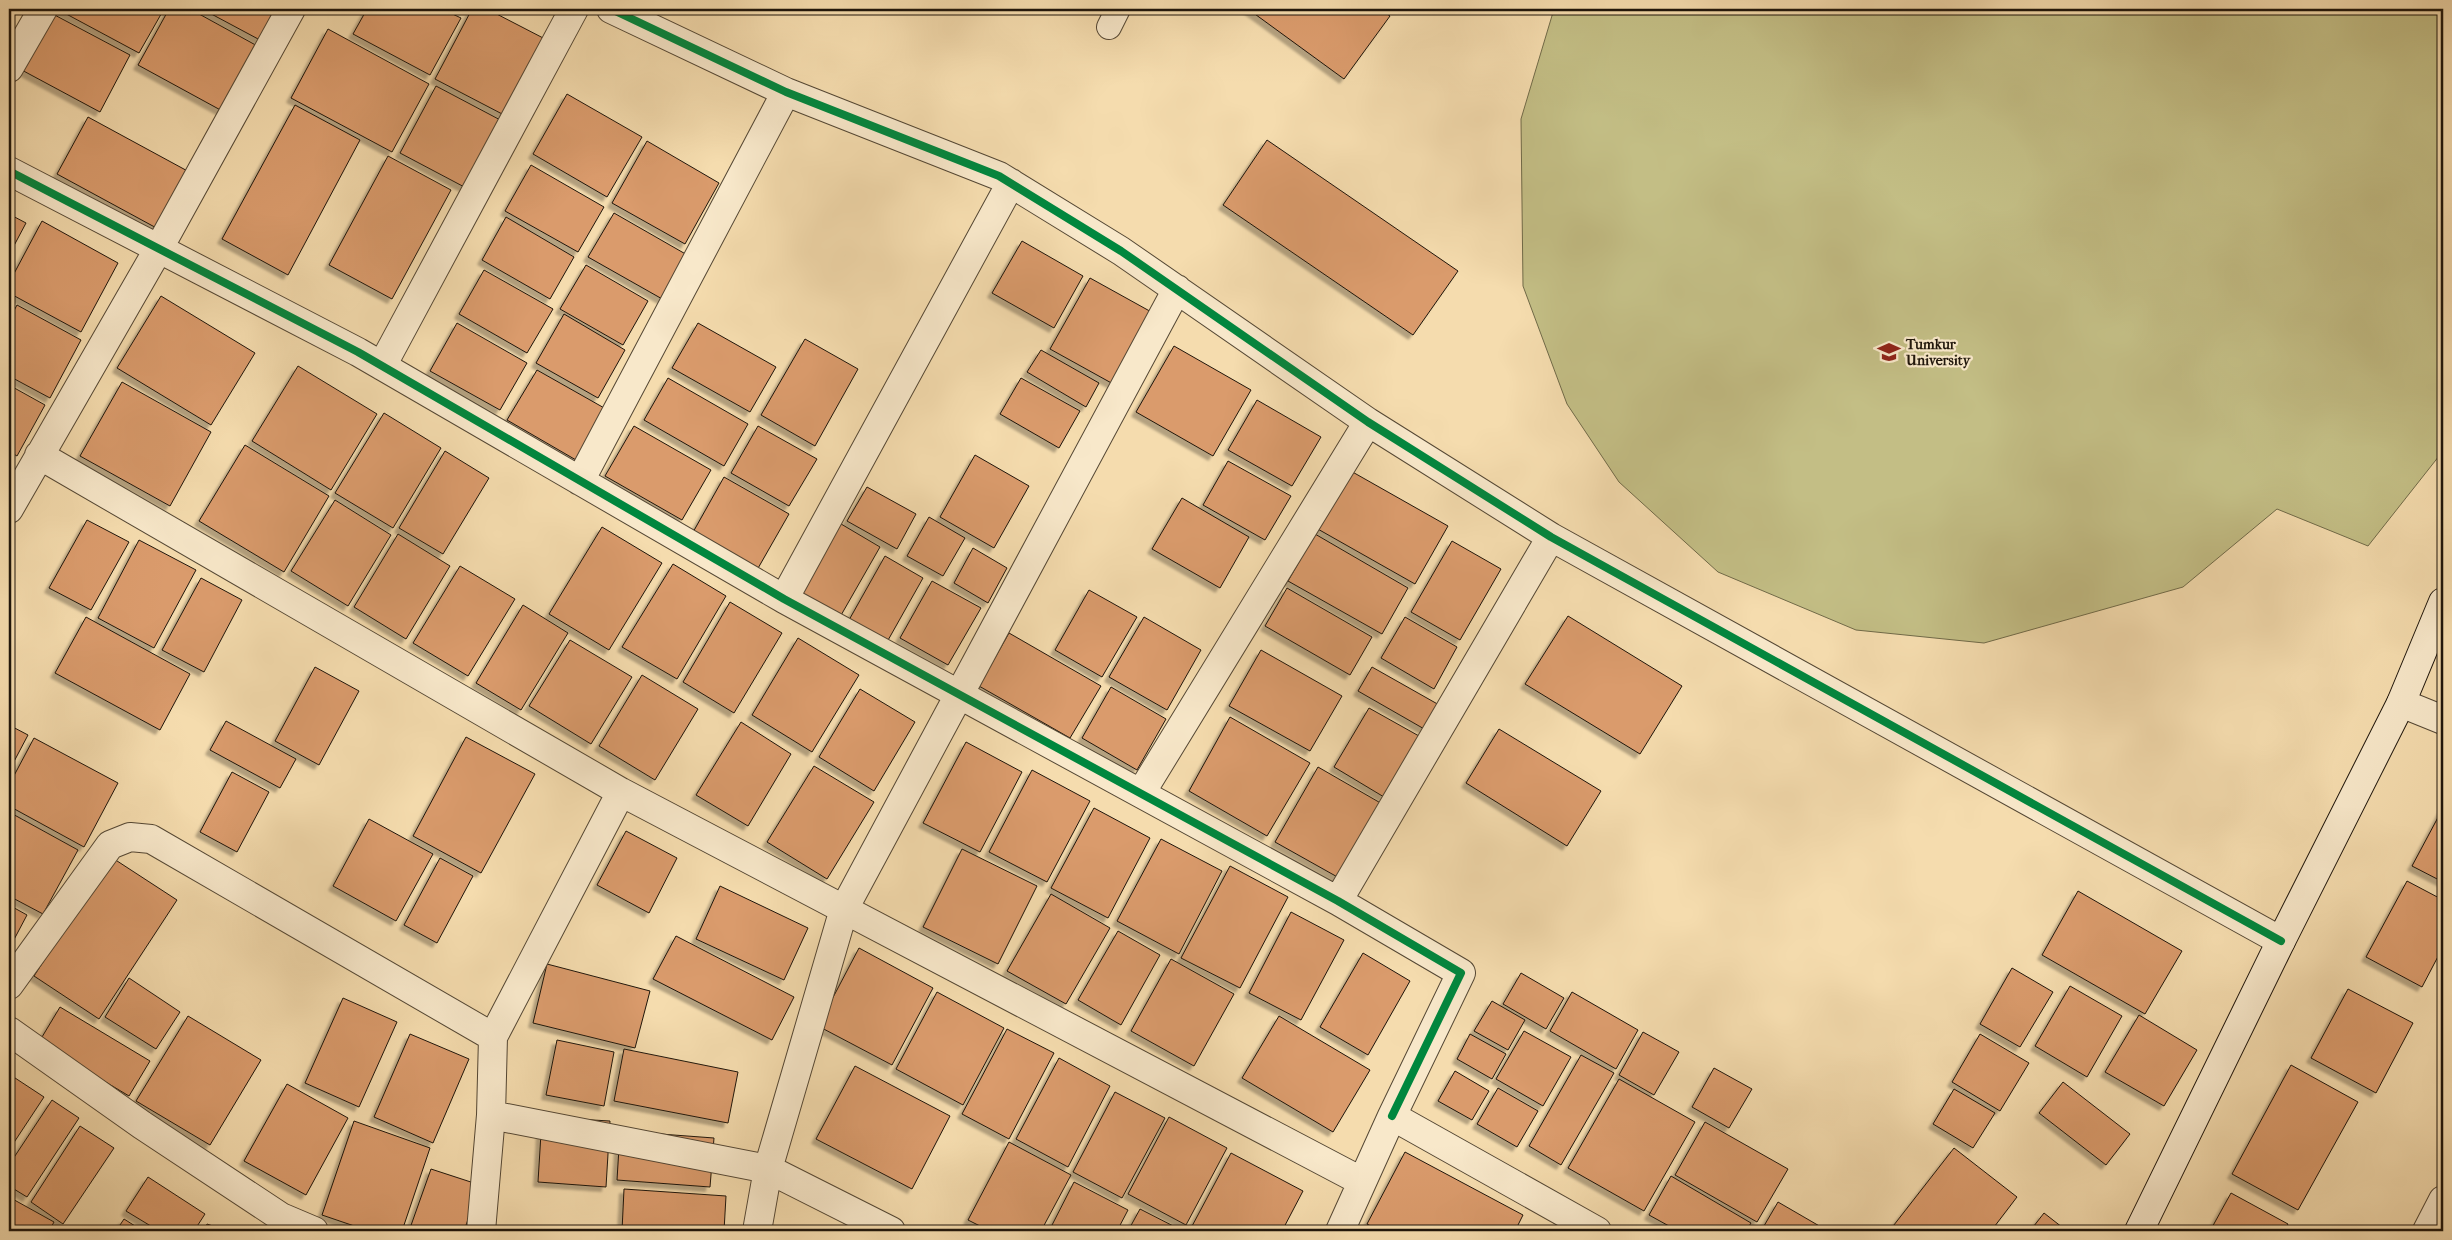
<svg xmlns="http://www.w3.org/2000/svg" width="2452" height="1240" viewBox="0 0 2452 1240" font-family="'IM FELL French Canon',serif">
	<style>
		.green { fill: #c3be85; stroke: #706a48 }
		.building { fill: #da9b6c; stroke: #1e150b; filter: url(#shadow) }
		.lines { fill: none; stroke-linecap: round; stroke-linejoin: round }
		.service-casing { stroke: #544734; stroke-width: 26 }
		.minor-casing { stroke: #544734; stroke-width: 30 }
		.secondary-casing { stroke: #1e150b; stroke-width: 30 }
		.service { stroke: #f8e8ca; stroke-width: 24 }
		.minor { stroke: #f8e8ca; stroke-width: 28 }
		.secondary { stroke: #f8e8ca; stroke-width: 28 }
		.cycleway-casing { stroke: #f8e8ca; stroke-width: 11 }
		.cycleway { stroke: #00873e; stroke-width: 8 }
		.labels { text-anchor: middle; stroke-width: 4.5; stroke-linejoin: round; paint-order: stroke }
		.poi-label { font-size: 14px; font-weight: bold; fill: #1e150b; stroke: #f8e8ca; text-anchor: start }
	</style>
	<defs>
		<filter id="shadow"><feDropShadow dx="-4.5" dy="4.5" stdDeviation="1" flood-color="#0004"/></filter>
	</defs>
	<rect width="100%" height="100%" fill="#f5dcae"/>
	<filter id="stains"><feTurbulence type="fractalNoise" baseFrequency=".004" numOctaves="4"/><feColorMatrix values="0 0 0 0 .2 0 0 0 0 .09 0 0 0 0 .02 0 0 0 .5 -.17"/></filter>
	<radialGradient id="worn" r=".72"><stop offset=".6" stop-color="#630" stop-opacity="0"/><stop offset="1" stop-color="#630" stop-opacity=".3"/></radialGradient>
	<!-- green -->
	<path class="green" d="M1554,9H2443V451L2368,546L2277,509L2183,587L1984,643L1856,630L1718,572L1619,482L1567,404L1523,286L1521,119Z"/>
	<!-- building -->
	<path class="building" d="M57,9H164L139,53Z
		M169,9H190L261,48L226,113L138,65Z
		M202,9H276L260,40Z
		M367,9H442L461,18L430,75L353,34Z
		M472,9H487L547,40L506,116L435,79Z
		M1248,9H1380L1390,16L1344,79Z
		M49,12L130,55L100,112L18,68Z
		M328,29L429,84L392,152L291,98Z
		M436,86L506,123L470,190L400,153Z
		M567,94L642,137L607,197L533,154Z
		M295,105L360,140L288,275L222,239Z
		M88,117L193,174L162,231L57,174Z
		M1267,140L1458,271L1413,335L1223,205Z
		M647,141L719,183L685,244L612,203Z
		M388,156L451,190L392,299L329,265Z
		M531,165L604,207L578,252L505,211Z
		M614,213L689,256L664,300L588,257Z
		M9,214L26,223L9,255Z
		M506,217L574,257L550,299L482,260Z
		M42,221L118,263L81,332L9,293V283Z
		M1022,241L1083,276L1054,328L992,293Z
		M586,265L648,301L623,345L560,309Z
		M484,270L553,309L527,353L459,314Z
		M1090,278L1155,314L1115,385L1050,349Z
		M161,296L255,353L211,425L117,368Z
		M17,305L81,340L50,398L9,376V320Z
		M564,314L625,350L598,398L536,363Z
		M457,323L527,363L500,410L430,371Z
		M698,323L776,367L750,412L672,368Z
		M805,339L858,369L815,446L761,415Z
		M1174,346L1251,390L1213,456L1136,412Z
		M1041,350L1099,383L1086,407L1027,372Z
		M298,366L377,414L331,490L252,441Z
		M537,370L606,409L576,460L507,420Z
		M668,378L748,424L724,466L644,420Z
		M1021,378L1080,411L1059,448L1000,414Z
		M122,382L211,432L170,506L80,456Z
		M9,385L45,405L17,456L9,451Z
		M1257,400L1321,437L1292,486L1228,450Z
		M384,413L441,448L393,528L335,493Z
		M634,426L711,470L682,520L605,476Z
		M758,426L817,459L789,506L731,473Z
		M245,445L329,496L284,572L199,521Z
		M445,451L489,478L443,554L399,528Z
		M975,455L1029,486L994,548L940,517Z
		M1228,461L1291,496L1265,540L1203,505Z
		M1349,470L1448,526L1415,584L1316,528Z
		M724,477L789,514L757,570L692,534Z
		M867,487L916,514L897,549L847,521Z
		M1182,498L1249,537L1220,588L1152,549Z
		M335,500L391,535L348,606L291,571Z
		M929,517L965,538L943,576L907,556Z
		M87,520L129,542L91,610L49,588Z
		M836,521L880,547L840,617L796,591Z
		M602,527L662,563L609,650L549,614Z
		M398,534L450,566L406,639L354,607Z
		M1315,534L1408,588L1382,634L1288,581Z
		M139,540L196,570L154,648L98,618Z
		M1452,541L1501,569L1460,640L1411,612Z
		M973,548L1007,568L988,603L954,583Z
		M885,556L923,578L887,642L849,620Z
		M673,564L726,596L677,679L622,647Z
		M460,566L515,599L468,676L413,643Z
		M201,578L242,600L204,672L162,650Z
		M932,581L981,608L948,665L900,638Z
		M1287,588L1372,637L1350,675L1265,626Z
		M1089,590L1137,617L1102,677L1055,650Z
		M730,602L782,633L734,713L683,682Z
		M523,605L568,633L521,710L476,683Z
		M1568,616L1682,686L1640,754L1525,684Z
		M86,617L190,674L160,730L55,673Z
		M1144,617L1201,650L1167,710L1109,677Z
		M1405,617L1457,647L1434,689L1381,658Z
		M1009,633L1101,686L1070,738L979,686Z
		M798,638L859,675L812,752L752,715Z
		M570,640L632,677L591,744L529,706Z
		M1261,650L1342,696L1310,751L1229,706Z
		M315,667L359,691L319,765L275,741Z
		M1372,667L1441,706L1426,730L1358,691Z
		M642,675L698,709L655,780L599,746Z
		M1111,687L1166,719L1137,770L1082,738Z
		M860,689L915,722L874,791L819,757Z
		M1369,708L1419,736L1384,797L1334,767Z
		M1230,717L1310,763L1267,836L1189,791Z
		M226,721L296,759L280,788L210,750Z
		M741,722L791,754L748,826L696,795Z
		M9,725L28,735L9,771Z
		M1499,729L1601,791L1567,846L1466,783Z
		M466,737L535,774L481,873L413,836Z
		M34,738L118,783L84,847L9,806V785Z
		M966,742L1022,772L980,852L923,823Z
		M814,766L874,802L827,879L767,842Z
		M1318,767L1384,805L1341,879L1275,842Z
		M1032,770L1090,801L1047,882L989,852Z
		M232,772L269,792L237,852L200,832Z
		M1094,808L1150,838L1108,918L1051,888Z
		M2443,808V882L2412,866Z
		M9,812L78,850L43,914L9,896Z
		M369,819L433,854L396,921L333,886Z
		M626,831L677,858L649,913L597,885Z
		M1161,839L1222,871L1179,954L1117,921Z
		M962,849L1037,886L998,964L923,927Z
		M111,857L177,900L99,1019L34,976Z
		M440,858L473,876L437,943L404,925Z
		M1230,866L1288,897L1240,988L1181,958Z
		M2407,881L2443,900V947L2422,987L2366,957Z
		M720,886L808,928L784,980L696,939Z
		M2078,891L2182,951L2145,1014L2042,955Z
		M1051,894L1110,928L1066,1004L1007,971Z
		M9,905L27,915L9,949Z
		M1291,912L1344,940L1301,1020L1249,993Z
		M1118,931L1160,955L1121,1025L1078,1000Z
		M676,936L794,997L772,1040L653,979Z
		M859,948L933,988L892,1065L818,1026Z
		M1363,953L1410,981L1368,1055L1320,1027Z
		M1171,959L1234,994L1194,1066L1131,1031Z
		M547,964L650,991L635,1048L533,1023Z
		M2012,968L2053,992L2020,1047L1980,1024Z
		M1521,973L1564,998L1546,1029L1503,1004Z
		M129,978L180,1012L156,1049L105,1017Z
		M2070,986L2122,1016L2087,1077L2035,1046Z
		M2348,989L2413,1023L2376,1093L2311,1058Z
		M937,992L1004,1028L963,1105L896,1069Z
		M1572,992L1638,1030L1616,1069L1550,1031Z
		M343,998L397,1022L359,1107L305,1083Z
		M1492,1001L1525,1020L1508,1050L1474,1031Z
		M60,1007L150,1061L129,1096L39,1042Z
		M2139,1015L2197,1050L2164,1106L2105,1072Z
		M188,1016L261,1060L210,1145L136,1101Z
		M1279,1016L1370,1070L1333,1132L1242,1078Z
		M1007,1029L1054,1053L1009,1139L962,1114Z
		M1524,1031L1571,1057L1543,1106L1496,1079Z
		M1643,1032L1679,1052L1654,1095L1619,1075Z
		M410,1034L469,1059L433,1143L374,1117Z
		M1470,1034L1506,1054L1492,1079L1457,1059Z
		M1980,1034L2029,1063L2000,1111L1952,1082Z
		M557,1040L614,1052L604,1106L546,1095Z
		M624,1049L738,1072L728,1123L614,1101Z
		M1581,1055L1614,1073L1561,1165L1529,1146Z
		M1059,1058L1110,1086L1068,1167L1016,1139Z
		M2291,1065L2358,1102L2298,1210L2232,1174Z
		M855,1066L950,1116L912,1189L816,1139Z
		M1714,1068L1752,1089L1729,1128L1692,1107Z
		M1455,1071L1489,1091L1472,1120L1438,1101Z
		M9,1074L44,1097L9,1150Z
		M1619,1079L1695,1122L1644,1211L1568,1168Z
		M2063,1082L2130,1134L2106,1165L2039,1113Z
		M287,1084L348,1118L306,1195L244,1161Z
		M1498,1088L1538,1111L1517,1147L1477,1124Z
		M1954,1089L1995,1113L1973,1148L1933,1124Z
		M1115,1092L1165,1118L1122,1198L1073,1172Z
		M52,1100L79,1118L27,1197L9,1186V1165Z
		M542,1117L610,1121L606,1187L538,1182Z
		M1169,1117L1227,1148L1186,1225L1128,1194Z
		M354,1121L430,1148L402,1231H369L322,1215Z
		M1705,1122L1788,1169L1757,1222L1675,1175Z
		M80,1126L114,1148L63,1224L31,1202Z
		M620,1131L714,1138L710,1187L617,1180Z
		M1009,1142L1071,1175L1041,1231H990L968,1220Z
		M1954,1148L2017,1197L1991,1231H1892L1890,1230Z
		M1405,1152L1523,1215L1515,1231H1380L1367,1224Z
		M1231,1153L1303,1191L1282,1231H1197L1191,1228Z
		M431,1169L480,1185L464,1231H409Z
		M1671,1176L1751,1223L1746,1231H1678L1649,1215Z
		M148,1177L205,1214L194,1231H159L126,1211Z
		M1074,1182L1128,1210L1117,1231H1049Z
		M624,1189L726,1196L724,1231H622Z
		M2231,1193L2288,1224L2284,1231H2210Z
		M9,1197L54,1222L49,1231H9Z
		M1778,1202L1828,1231H1761Z
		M1140,1209L1183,1231H1128Z
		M2044,1213L2067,1231H2030Z
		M124,1219L143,1231H116Z
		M207,1224L227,1231H204Z"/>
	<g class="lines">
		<defs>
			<path id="service" d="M1109,27L1118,9"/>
			<path id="minor" d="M611,9L786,92L999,176L1121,251L1368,422L1551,537L2281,941
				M9,68L43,9
				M9,171L358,352L784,599L1338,901L1461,973L1392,1116
				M382,366L574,9
				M39,455L621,792L1361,1181
				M580,481L786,92
				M9,509L159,248L291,9
				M784,599L1011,183
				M2401,703L2443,720
				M1141,793L1368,422
				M1338,901L1551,537
				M9,985L110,845L130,837L151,839L493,1037
				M9,1031L142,1125L281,1217L314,1231
				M491,1115L768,1169L891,1231
				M481,1231L491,1115L493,1037L621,792
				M757,1231L768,1169L844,909L1177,289
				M1340,1231L1392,1116L1597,1231
				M2427,1231L2443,1200"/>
			<path id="secondary" d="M2139,1231L2281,941L2401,703L2443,602"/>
		</defs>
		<!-- service casing -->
		<use href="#service" class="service-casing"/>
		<!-- minor casing -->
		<use href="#minor" class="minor-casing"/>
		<!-- secondary casing -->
		<use href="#secondary" class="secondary-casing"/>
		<!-- service -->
		<use href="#service" class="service"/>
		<!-- minor -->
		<use href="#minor" class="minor"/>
		<!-- secondary -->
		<use href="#secondary" class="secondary"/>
		<defs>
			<path id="cycleway" d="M611,9L786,92L999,176L1121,251L1368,422L1551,537L2281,941
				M9,171L358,352L784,599L1338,901L1461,973L1392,1116"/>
		</defs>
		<!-- cycleway casing -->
		<use href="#cycleway" class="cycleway-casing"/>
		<!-- cycleway -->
		<use href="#cycleway" class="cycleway"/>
	</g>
	<!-- icons -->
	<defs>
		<symbol id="university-bare" viewBox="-9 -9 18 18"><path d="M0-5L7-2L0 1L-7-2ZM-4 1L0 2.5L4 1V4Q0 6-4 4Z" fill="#8f2418" stroke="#f8e8ca" stroke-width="2.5" paint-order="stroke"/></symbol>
	</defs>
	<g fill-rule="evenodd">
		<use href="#university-bare" x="1873" y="336" width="32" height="32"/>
	</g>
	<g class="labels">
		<!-- poi labels -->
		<g class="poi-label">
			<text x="1906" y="349">Tumkur<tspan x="1906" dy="16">University</tspan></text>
		</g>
	</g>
	<!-- margin -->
	<rect width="2452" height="1240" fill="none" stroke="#f5dcae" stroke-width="30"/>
	<rect x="10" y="10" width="2432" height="1220" fill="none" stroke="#1e150b" stroke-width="2.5"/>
	<rect x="15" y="15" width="2422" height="1210" fill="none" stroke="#1e150b"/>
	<rect width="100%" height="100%" filter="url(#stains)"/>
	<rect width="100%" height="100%" fill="url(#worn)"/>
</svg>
